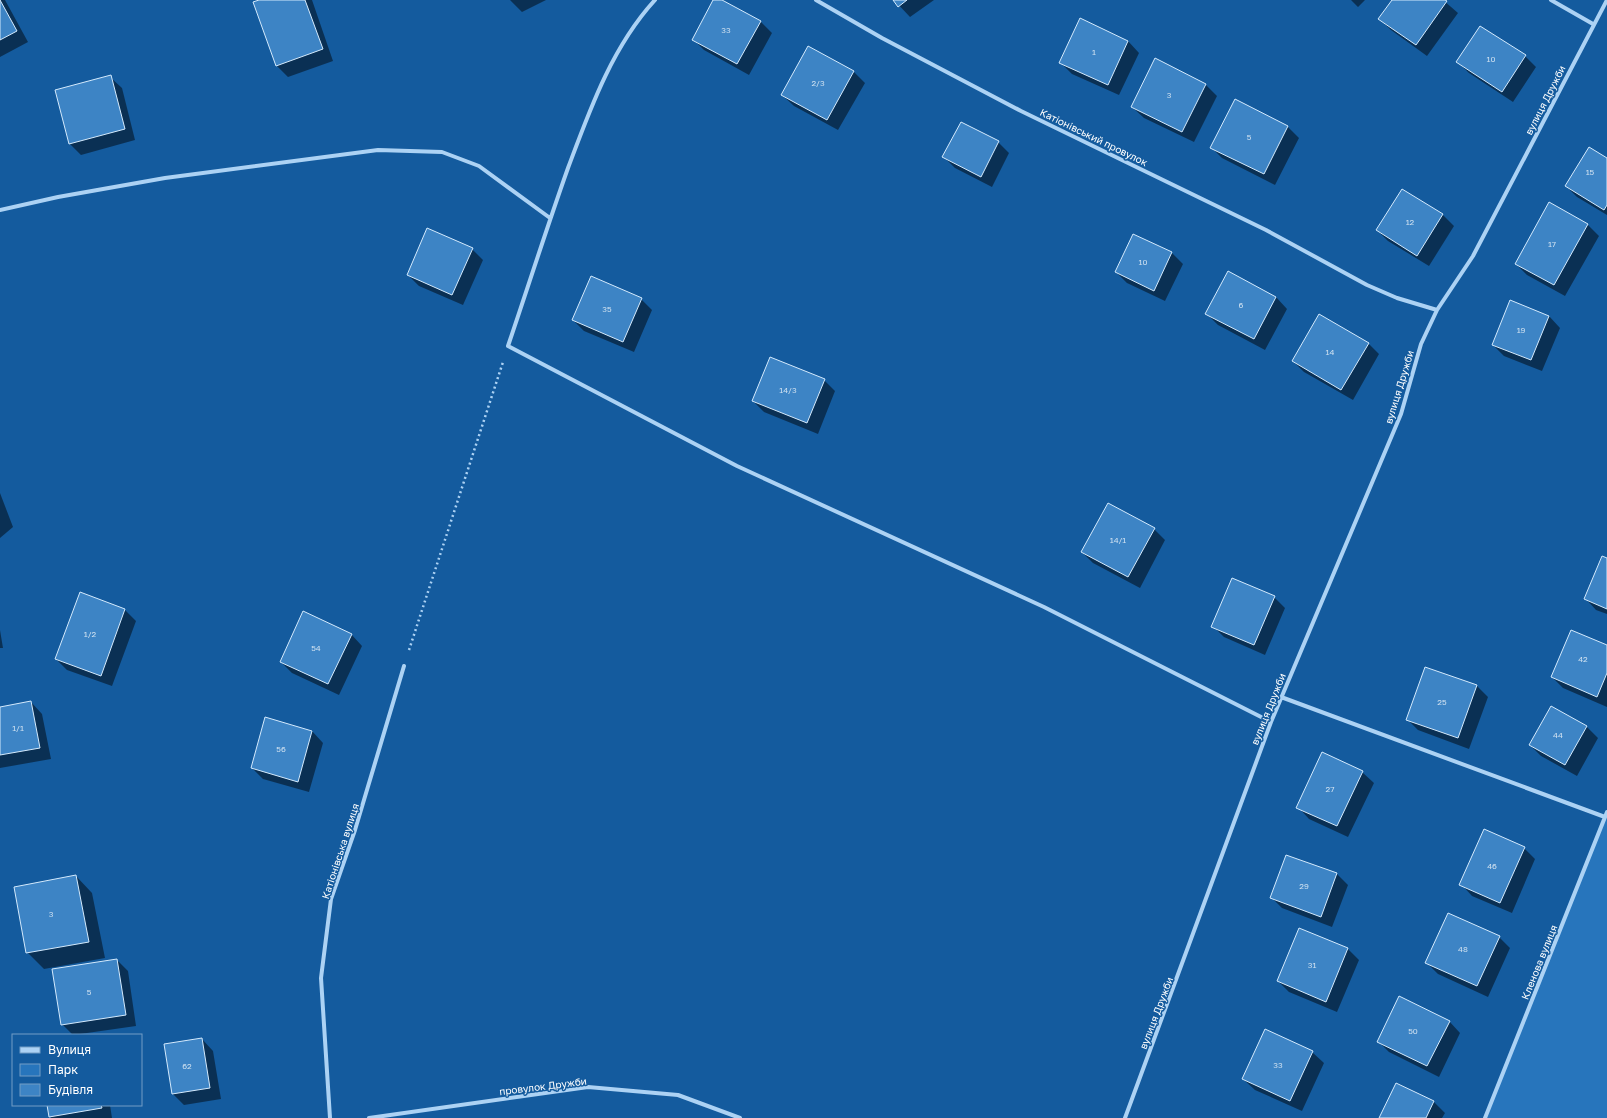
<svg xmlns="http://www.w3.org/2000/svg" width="1607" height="1118" viewBox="0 0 1607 1118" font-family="'Golos Text',sans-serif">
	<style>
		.green { fill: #2775bc }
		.shadow { fill: #0007 }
		.building { fill: #3d84c5; stroke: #d4eafd }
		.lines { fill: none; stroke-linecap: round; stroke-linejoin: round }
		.path { stroke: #acd2f4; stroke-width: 2.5; stroke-dasharray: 2 3; stroke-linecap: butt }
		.street { stroke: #acd2f4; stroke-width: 4 }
		.labels { text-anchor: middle; stroke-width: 3; stroke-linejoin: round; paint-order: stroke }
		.number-label { font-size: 8px; fill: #cee0f0 }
		.street-label { font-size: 10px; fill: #fff; stroke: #145b9e }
	</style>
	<rect width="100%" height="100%" fill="#145b9e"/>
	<!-- green -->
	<path class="green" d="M1607,812V1118H1485Z"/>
	<!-- shadow -->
	<path class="shadow" d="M0,0H5L28,42L0,57Z
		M262,0H312L333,61L288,77L277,66L254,3Z
		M510,0H546L522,12Z
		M715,0H720L761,22L772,33L749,75L704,50L693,39Z
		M894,0H934L910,17Z
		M1351,0H1365L1358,7Z
		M1393,0H1443L1458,13L1427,56L1391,30L1380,19Z
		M1128,41L1139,53L1119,95L1072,74L1061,63Z
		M809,47L854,72L865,83L838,130L794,106L782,95Z
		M1525,56L1536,67L1513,102L1469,73L1458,62Z
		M110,77L122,88L135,140L81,155L70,144Z
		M1206,85L1217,96L1194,142L1144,118L1132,107Z
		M1288,127L1299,138L1275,185L1222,158L1211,147Z
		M998,142L1009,153L992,187L955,168L944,157Z
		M1607,159V215L1577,197L1566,186Z
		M1403,190L1443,215L1454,226L1429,266L1388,241L1377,230Z
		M1550,203L1588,225L1599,236L1565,296L1527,275L1516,264Z
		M1133,235L1172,253L1183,264L1165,301L1127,283L1116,272Z
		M472,249L483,260L463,305L419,286L408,275Z
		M1276,297L1287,309L1265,350L1218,325L1207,314Z
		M641,299L652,310L634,352L584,331L573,320Z
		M1549,316L1560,328L1542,371L1504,356L1493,345Z
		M1368,343L1379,354L1353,400L1304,372L1293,361Z
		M824,380L835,391L818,434L764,412L753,401Z
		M0,493L13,527L0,538Z
		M1154,529L1165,540L1140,588L1093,563L1082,552Z
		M1607,559V614L1596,610L1585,598Z
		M1274,597L1285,608L1265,655L1224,637L1213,626Z
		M125,610L136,621L112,686L67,670L56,659Z
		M0,630L3,648H0Z
		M351,634L362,646L339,695L292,673L281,662Z
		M1607,646V707L1563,688L1552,677Z
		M1426,668L1477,686L1488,697L1469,749L1418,730L1407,719Z
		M31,702L42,714L51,759L0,768V709Z
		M1587,727L1598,738L1577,776L1541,756L1530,745Z
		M312,731L323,743L309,792L263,779L252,768Z
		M1362,772L1374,783L1348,837L1309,819L1298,807Z
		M1524,848L1535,859L1512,913L1472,896L1461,884Z
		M1287,856L1337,874L1348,885L1332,927L1282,908L1271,897Z
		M76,876L92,893L105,958L44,969L27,952Z
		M1300,929L1348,949L1359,960L1337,1012L1289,992L1278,981Z
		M1499,937L1510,948L1488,997L1438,974L1426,962Z
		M117,960L128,971L136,1026L73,1035L62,1024Z
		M1449,1021L1460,1033L1439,1077L1389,1052L1378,1041Z
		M202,1039L213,1051L221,1099L184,1105L173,1094Z
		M1312,1052L1324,1063L1302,1111L1255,1090L1243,1079Z
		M1397,1084L1434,1102L1445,1113L1442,1118H1381Z
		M48,1105H110L112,1118H51Z"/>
	<!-- building -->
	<path class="building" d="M0,0L17,31L0,40Z
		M259,0H305L323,49L276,66L253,2Z
		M713,0H722L761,21L737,64L692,40Z
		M893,0H907L898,7Z
		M1392,0H1445L1447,1L1416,45L1378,19Z
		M1080,18L1128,41L1108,85L1059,63Z
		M1480,26L1526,55L1502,92L1456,62Z
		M808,46L854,71L827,120L781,95Z
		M1155,58L1206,84L1182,132L1131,107Z
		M111,75L125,129L69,144L55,90Z
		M1235,99L1288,126L1264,174L1210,148Z
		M961,122L999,141L981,177L942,157Z
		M1589,147L1607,158V205L1604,210L1565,186Z
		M1402,189L1443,214L1417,256L1376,230Z
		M1549,202L1588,224L1554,285L1515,264Z
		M427,228L473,248L452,295L407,275Z
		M1133,234L1172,252L1154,291L1115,272Z
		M1228,271L1276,297L1254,339L1205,314Z
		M591,276L642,298L623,342L572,320Z
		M1510,300L1549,316L1531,360L1492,345Z
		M1319,314L1369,343L1341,390L1292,361Z
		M770,357L825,379L807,423L752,401Z
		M1108,503L1155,528L1128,577L1081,552Z
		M1602,556L1607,558V609L1584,599Z
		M1232,578L1275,596L1254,645L1211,627Z
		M80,592L125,609L101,676L55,659Z
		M303,611L352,634L328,684L280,662Z
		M1571,630L1607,645V673L1597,697L1551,677Z
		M1425,667L1477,685L1458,738L1406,720Z
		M31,701L40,748L0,755V707Z
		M1551,706L1587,726L1565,765L1529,745Z
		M265,717L312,731L298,782L251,768Z
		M1322,752L1363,771L1337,826L1296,808Z
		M1484,829L1525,847L1500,903L1459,885Z
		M1286,855L1337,873L1321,917L1270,898Z
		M76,875L89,942L26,953L14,887Z
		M1448,913L1500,936L1477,986L1425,963Z
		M1299,928L1348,948L1326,1002L1277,981Z
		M117,959L126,1015L61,1025L52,969Z
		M1399,996L1450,1021L1427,1066L1377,1042Z
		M1265,1029L1313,1051L1290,1101L1242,1079Z
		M202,1038L210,1088L172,1094L164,1044Z
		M1396,1083L1434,1101L1426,1118H1379Z
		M47,1105H101L102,1108L49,1117Z"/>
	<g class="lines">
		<!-- path -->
		<path class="path" d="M409,650L503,362"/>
		<!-- street -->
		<path class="street" d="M655,0C612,47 590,109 568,168C547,227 528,287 508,346L737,466L1044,607L1271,722
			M816,0L882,38L1021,111L1266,230L1367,285L1397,298L1437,310L1421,344L1401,414L1271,722L1125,1118
			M1551,0L1593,24
			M0,210L58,197L165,178L378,150L442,152L479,166L550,218
			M1437,310L1473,256L1607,0
			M1281,697L1605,817
			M330,1118L321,978L331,899L355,830L404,666
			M369,1118L588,1087L678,1095L740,1118
			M1485,1118L1607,812"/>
	</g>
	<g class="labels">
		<!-- number labels -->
		<g class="number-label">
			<text x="726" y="33">33</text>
			<text x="1094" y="55">1</text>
			<text x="1491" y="62">10</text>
			<text x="818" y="86">2/3</text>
			<text x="1169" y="98">3</text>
			<text x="1249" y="140">5</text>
			<text x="1590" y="175">15</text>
			<text x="1410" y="225">12</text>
			<text x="1552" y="247">17</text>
			<text x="1143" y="265">10</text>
			<text x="1241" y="308">6</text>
			<text x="607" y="312">35</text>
			<text x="1521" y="333">19</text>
			<text x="1330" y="355">14</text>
			<text x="788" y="393">14/3</text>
			<text x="1118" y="543">14/1</text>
			<text x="90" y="637">1/2</text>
			<text x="316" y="651">54</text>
			<text x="1583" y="662">42</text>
			<text x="1442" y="705">25</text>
			<text x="18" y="731">1/1</text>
			<text x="1558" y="738">44</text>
			<text x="281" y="752">56</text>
			<text x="1330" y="792">27</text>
			<text x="1492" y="869">46</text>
			<text x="1304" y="889">29</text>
			<text x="51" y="917">3</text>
			<text x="1463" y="952">48</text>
			<text x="1312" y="968">31</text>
			<text x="89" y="995">5</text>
			<text x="1413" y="1034">50</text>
			<text x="1278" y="1068">33</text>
			<text x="187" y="1069">62</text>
		</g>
		<!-- street labels -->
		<g class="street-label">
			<text transform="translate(1545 100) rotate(-63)" y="4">вулиця Дружби</text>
			<text transform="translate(1094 137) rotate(26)" y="4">Катіонівський провулок</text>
			<text transform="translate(1399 387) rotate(-73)" y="4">вулиця Дружби</text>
			<text transform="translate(1268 709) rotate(-68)" y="4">вулиця Дружби</text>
			<text transform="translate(340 851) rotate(-72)" y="4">Катіонівська вулиця</text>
			<text transform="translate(1539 962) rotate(-68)" y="4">Кленова вулиця</text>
			<text transform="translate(1156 1013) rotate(-69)" y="4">вулиця Дружби</text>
			<text transform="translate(543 1086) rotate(-7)" y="4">провулок Дружби</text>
		</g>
	</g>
	<!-- legend -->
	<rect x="12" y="1034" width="130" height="72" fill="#145b9e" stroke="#729dc5"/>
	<rect x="20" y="1047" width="20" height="6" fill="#acd2f4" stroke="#729dc5"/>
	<text x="48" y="1054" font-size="12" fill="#ffffff">Вулиця</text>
	<rect x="20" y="1064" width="20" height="12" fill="#2775bc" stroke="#729dc5"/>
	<text x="48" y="1074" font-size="12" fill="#ffffff">Парк</text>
	<rect x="20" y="1084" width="20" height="12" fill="#3d84c5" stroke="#729dc5"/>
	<text x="48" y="1094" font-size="12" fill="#ffffff">Будівля</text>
</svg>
